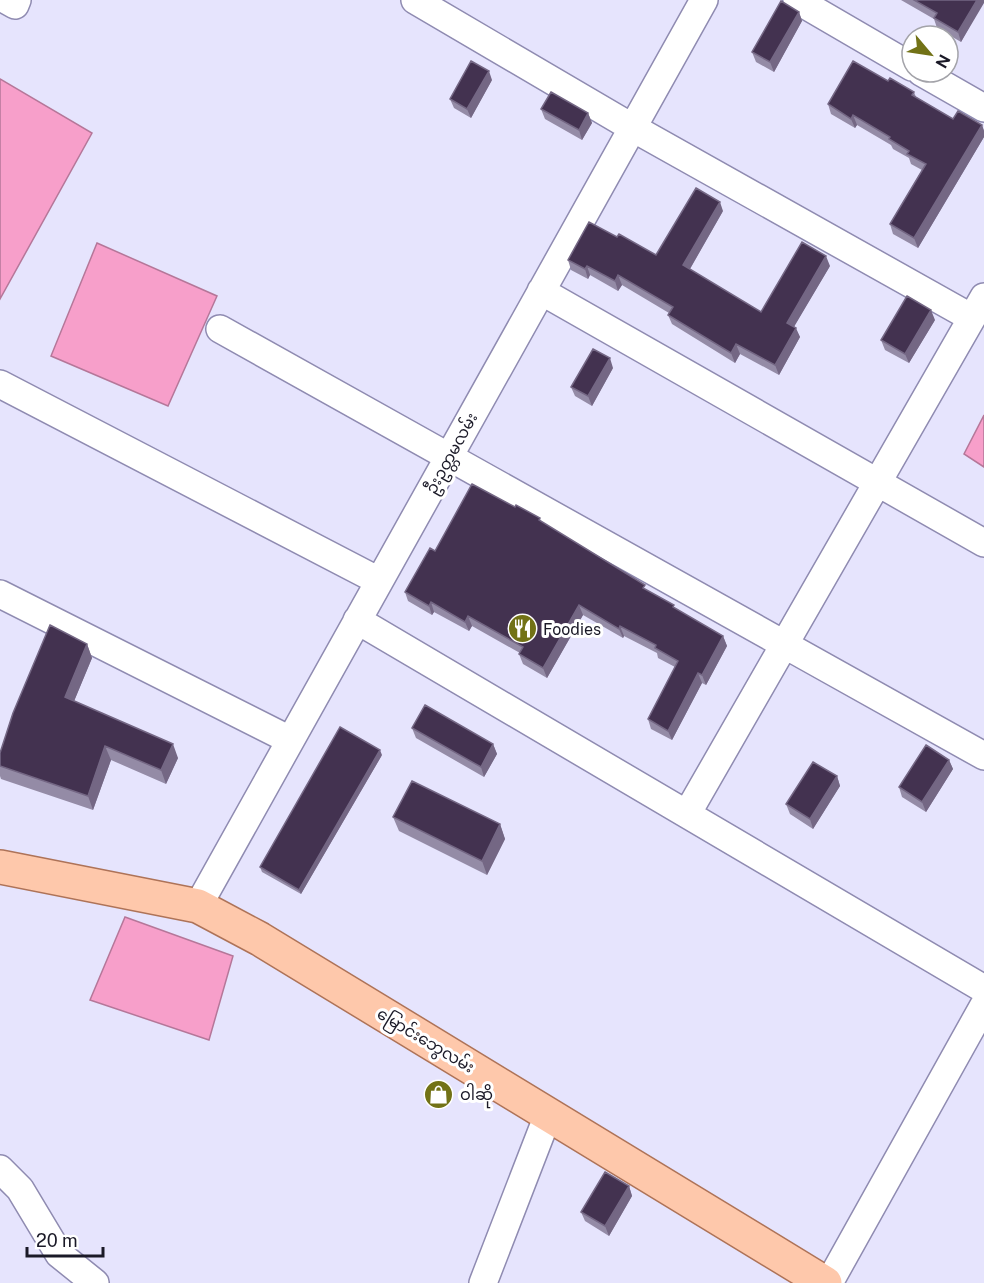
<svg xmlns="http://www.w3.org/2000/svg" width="984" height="1283" viewBox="0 0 984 1283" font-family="'Public Sans','Noto Sans Myanmar',sans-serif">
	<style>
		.water { fill: #f79fca; stroke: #b57799; stroke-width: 1.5 }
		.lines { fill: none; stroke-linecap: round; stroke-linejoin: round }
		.minor-casing { stroke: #8f8bb1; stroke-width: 30 }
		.major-casing { stroke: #ae7358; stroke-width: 36 }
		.minor { stroke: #fff; stroke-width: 27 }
		.major { stroke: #fec8ab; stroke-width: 33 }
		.wall { fill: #948ba6 }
		.shaded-wall { fill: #746784 }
		.building { fill: #433250; stroke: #746784; stroke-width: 1.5 }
		.labels { text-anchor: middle; stroke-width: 6; stroke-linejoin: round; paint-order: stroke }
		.street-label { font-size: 16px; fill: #1a1927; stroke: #fff }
		.poi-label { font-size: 16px; fill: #1a1927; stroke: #fff; text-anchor: start }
	</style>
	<rect width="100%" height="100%" fill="#e6e4fd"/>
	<!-- water -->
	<path class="water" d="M0,79L92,133L0,299Z
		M97,243L217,296L168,406L51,356Z
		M984,415V467L964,454Z
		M125,917L233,956L209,1040L90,1000Z"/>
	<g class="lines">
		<defs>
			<path id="minor" d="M6,0L15,5L17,0
				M415,0L633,128L972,318
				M797,0L912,67
				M921,72L984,108
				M541,291L984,543
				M220,329L984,756
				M0,384L379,581
				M0,594L290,740
				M357,620L984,989
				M687,814L984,297
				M198,906L704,0
				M0,1169L20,1189L59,1254L95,1283
				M483,1283L548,1115
				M829,1283L984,1005"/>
			<path id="major" d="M0,867L198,906L260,939L825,1283"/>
		</defs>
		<!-- minor casing -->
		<use href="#minor" class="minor-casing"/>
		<!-- major casing -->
		<use href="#major" class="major-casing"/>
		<!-- minor -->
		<use href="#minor" class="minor"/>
		<!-- major -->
		<use href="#major" class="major"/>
	</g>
	<!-- wall -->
	<path class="wall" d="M901,0H984L961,42L937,28L934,19Z
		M799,12L802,21L774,72L756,62L752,52Z
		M492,80L471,118L454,108L450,99Z
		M888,81L914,92L916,97L953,119L982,125L984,131V137L918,248L893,234L890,224L922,170L911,164L909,158L893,149L891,145L857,125L855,128L831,114L828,104Z
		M541,109L588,113L592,123L582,140L545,119Z
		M723,211L690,269L761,312L830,266L794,326L800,337L779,375L740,354L735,363L672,324L668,315L669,313L622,285L618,291L590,275L588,279L571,270L568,260L617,237L656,255Z
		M935,320L909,363L885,350L881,340Z
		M613,368L592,406L575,396L571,387Z
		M515,507L540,518L541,522L676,609L723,636L727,646L706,685L702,683L672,740L651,729L648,719L675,667L658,658L657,653L624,636L623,638L583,615L547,678L523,664L519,654L520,653L472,626L469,631L434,612L432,615L408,601L405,592L435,551Z
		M87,644L92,658L74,701L178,758L166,784L111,760L93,810L1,779L0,776V753Z
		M412,728L493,744L497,754L484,777L416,738Z
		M382,755L301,894L262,872L260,867Z
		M949,760L953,769L926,812L902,797L899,787Z
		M837,776L840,786L813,829L790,814L786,804Z
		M393,817L500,824L505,839L487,875L399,831Z
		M629,1186L632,1196L609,1236L585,1221L581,1212Z"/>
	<!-- shaded-wall -->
	<path class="shaded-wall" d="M977,0H984V3L961,42L958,32Z
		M799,12L802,21L774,72L770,62Z
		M489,71L492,80L471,118L467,109Z
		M588,113L592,123L582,140L579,130Z
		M853,115L857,125L855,128L851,119Z
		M982,125L984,131V137L918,248L914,238Z
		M720,202L723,211L687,274L683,265Z
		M826,256L830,266L791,332L787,323Z
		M587,266L590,275L588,279L585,269Z
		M618,275L622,285L618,291L615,281Z
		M931,310L935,320L909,363L905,354Z
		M796,328L800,337L779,375L775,365Z
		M736,344L740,354L735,363L731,353Z
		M610,358L613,368L592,406L588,396Z
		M431,602L434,612L432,615L429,606Z
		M579,605L583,615L547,678L543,668Z
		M468,616L472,626L469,631L465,622Z
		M620,626L624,636L623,638L619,629Z
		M723,636L727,646L706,685L702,675Z
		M87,644L92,658L70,711L65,697Z
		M698,673L702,683L672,740L668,731Z
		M173,744L178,758L166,784L161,770Z
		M493,744L497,754L484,777L481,767Z
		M105,746L111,760L93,810L88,796Z
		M380,750L382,755L301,894L299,890Z
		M949,760L953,769L926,812L922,802Z
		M837,776L840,786L813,829L810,819Z
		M500,824L505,839L487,875L482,861Z
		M629,1186L632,1196L609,1236L605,1226Z"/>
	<!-- building -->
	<path class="building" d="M914,0H977L958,32L934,18L937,13Z
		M781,1L799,12L770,62L752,52Z
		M471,61L489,71L467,109L450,99Z
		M853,61L888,81L890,78L914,92L912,95L953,119L958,111L982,125L914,238L890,224L926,164L907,154L909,151L889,139L890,137L853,115L851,119L828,104Z
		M551,92L588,113L579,130L541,109Z
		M696,188L720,202L683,265L761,312L802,242L826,256L787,323L796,328L775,365L736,344L731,353L668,315L673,307L618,275L615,281L587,266L585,269L568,260L589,222L617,237L619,234L656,255Z
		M907,296L931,310L905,354L881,340Z
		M593,349L610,358L588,396L571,387Z
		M472,484L515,507L516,505L540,518L539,520L645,585L643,588L674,605L673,607L723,636L702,675L698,673L668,731L648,719L678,661L655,648L656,645L620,626L619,629L579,605L543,668L519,654L523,647L468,616L465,622L431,602L429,606L405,592L430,548L435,551Z
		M50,625L87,644L65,697L173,744L161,770L105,746L88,796L0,766V753L13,713Z
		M425,705L493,744L481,767L412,728Z
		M340,727L380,750L299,890L260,867Z
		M926,745L949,760L922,802L899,787Z
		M813,762L837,776L810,819L786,804Z
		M412,781L500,824L482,861L393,817Z
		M605,1172L629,1186L605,1226L581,1212Z"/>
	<!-- icons -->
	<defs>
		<symbol id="restaurant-disc" viewBox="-11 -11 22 22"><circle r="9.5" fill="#727216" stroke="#fff"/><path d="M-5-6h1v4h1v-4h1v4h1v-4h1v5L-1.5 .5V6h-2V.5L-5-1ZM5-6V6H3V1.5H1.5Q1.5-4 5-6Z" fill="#fff"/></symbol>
		<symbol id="shop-disc" viewBox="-11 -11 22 22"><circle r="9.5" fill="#727216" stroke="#fff"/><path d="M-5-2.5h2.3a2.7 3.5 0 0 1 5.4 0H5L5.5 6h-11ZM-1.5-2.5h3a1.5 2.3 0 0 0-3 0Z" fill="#fff"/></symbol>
	</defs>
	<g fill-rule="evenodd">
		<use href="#restaurant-disc" x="506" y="612" width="33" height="33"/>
		<use href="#shop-disc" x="422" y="1078" width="33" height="33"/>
	</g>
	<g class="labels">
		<!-- street labels -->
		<g class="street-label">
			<text transform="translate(451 453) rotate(-61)" y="6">ဦးဥတ္တမလမ်း</text>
			<text transform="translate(426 1040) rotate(31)" y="6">မြောင်းဘွေလမ်း</text>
		</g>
		<!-- poi labels -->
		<g class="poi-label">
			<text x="543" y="635">Foodies</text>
			<text x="460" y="1100">ဝါဆို</text>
		</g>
	</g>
	<!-- north arrow -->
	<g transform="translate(930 54) rotate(119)"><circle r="28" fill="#ffffff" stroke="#a3a3a9" stroke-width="1.5"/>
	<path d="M0-4.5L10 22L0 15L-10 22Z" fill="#727216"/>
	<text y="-9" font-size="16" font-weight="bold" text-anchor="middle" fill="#1a1927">N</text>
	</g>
	<!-- scale -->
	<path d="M27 1247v9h76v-9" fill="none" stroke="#1a1927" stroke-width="3"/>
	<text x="36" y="1247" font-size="18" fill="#1a1927" stroke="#ffffff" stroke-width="4.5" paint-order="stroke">20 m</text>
</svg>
